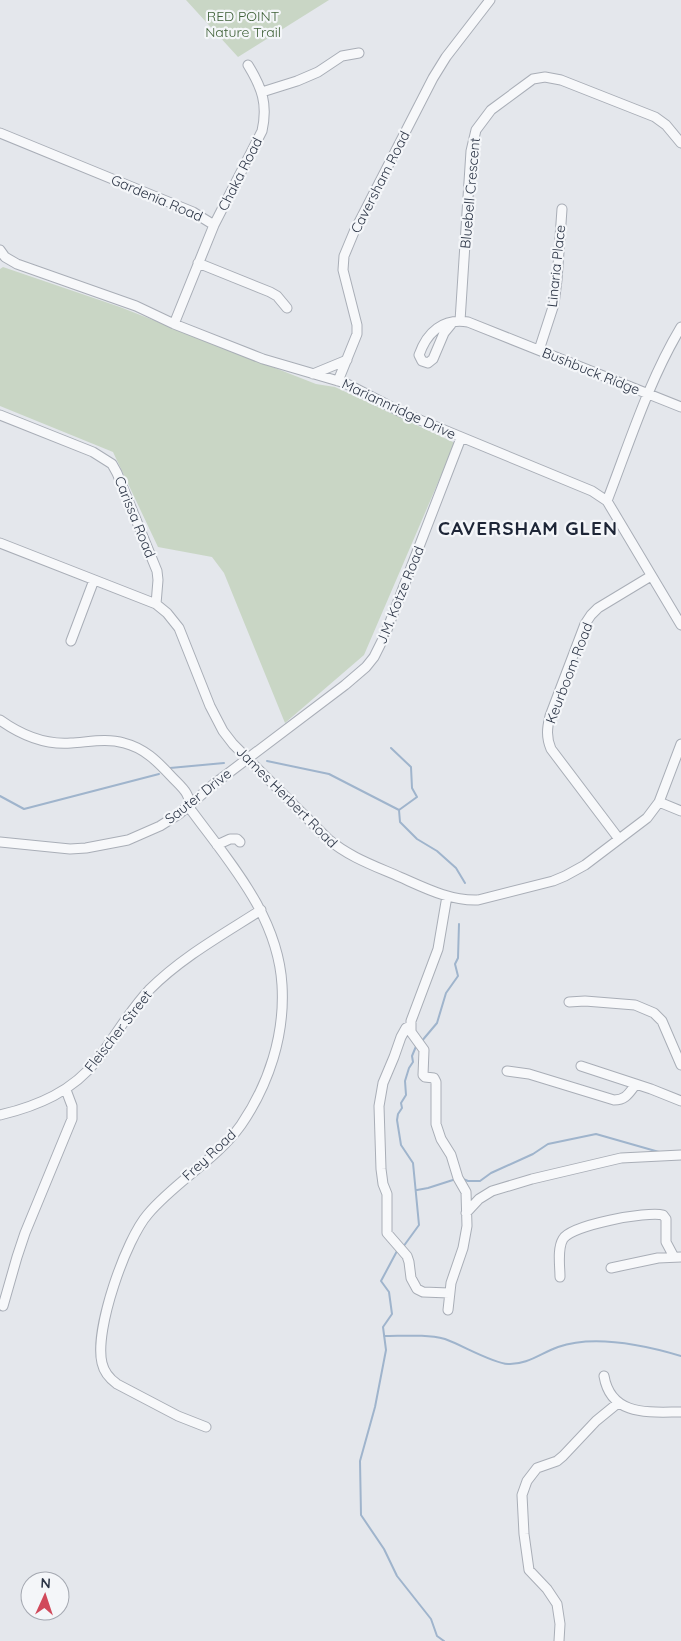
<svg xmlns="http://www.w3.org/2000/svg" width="681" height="1641" viewBox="0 0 681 1641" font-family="Quicksand,sans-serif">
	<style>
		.green { fill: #c9d6c5 }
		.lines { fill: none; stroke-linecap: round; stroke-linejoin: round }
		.stream { stroke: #9fb4cc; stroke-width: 2 }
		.minor-casing { stroke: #a9aeb7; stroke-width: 11 }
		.minor { stroke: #f7f8fa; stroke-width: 9 }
		.labels { text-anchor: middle; stroke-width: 4.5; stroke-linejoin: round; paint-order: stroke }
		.park-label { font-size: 14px; fill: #3f6138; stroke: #f4f6f9 }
		.street-label { font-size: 14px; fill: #2b3445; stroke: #f4f6f9 }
		.district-label { font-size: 19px; font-weight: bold; letter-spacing: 1px; fill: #1d2536; stroke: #f4f6f9 }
	</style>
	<rect width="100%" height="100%" fill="#e4e7ec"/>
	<!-- green -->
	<path class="green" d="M186,0H329L238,57Z
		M3,267L120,307L316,384L335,387L455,443L364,655L285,723L224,573L212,557L158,547L113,452L0,406V269Z"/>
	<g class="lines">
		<!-- stream -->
		<path class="stream" d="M391,748L411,767L412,788L417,797L399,810L400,822L417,839L437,851L456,868L465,883
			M267,761L329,774L399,810
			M170,768L224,763
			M0,796L24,809L159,774
			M421,1042L437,1023L446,993L458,976L455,964L458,958L459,924
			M463,1179L468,1181H480L491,1173L533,1154L548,1144L596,1134L659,1152
			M417,1190L428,1188L456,1179
			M403,1247L419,1225L413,1163L401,1145L397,1120L398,1114L402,1108L401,1103L406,1095L405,1081L409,1068L413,1062L412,1056L417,1044
			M397,1251L381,1281L389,1292L392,1314L383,1327L386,1350L375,1407L360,1461L361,1515L384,1549L397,1576L431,1619L437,1636L444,1641
			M384,1336C404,1336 426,1334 445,1339C462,1345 492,1363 508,1364C527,1365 541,1353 558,1347C595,1334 644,1345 681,1356"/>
		<defs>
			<path id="minor" d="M262,92L297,81L318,72L342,56L359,53
				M0,133L193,212L214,225L174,324
				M214,225L262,131C268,104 262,88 248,65
				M0,250L5,257L17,264L136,306L174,324L263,359L345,383L403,413L592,491L607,501L681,625
				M198,263L270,292L277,296L287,308
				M460,321L471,151L476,130L491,110L533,79L545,77L561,80L655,117L666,125L681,143
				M453,322L444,333L433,359L428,363L422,361L419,355C427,332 443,318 468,322L681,407
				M539,350L554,304L557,280L562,209
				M313,374L347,360
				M338,381L357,334V325L343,270L344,256L354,232L433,78L446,57L490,0
				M0,415L93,452L112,464L117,473L157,571L158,580L156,604
				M607,501C629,444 649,380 681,327
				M0,543L156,604L167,613L179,628L210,706L223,731L233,744L328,839C349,857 375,866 400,877C425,888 450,901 478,900L553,881L565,876L585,865L647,818L659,802L681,744
				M71,641L94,580
				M0,720C21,735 46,745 71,743C89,742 107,738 124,743C144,748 157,761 170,775C183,789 189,791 191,810C230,863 278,916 282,985C285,1035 269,1084 241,1125C216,1160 176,1181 148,1214C126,1239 94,1330 102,1363C104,1372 110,1379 117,1384L178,1416L206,1427
				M659,802L681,811
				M619,839L551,749C546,737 547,728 550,716L585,624L591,615L598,608L651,576
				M0,842L70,849L86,848L128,840L160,826L179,814L214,784L345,685L366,667L374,657L385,635L461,438
				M217,845L230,839H237L240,842
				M447,896L438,949L411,1021V1032L424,1050L423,1075L425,1077L434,1078L436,1082V1124L441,1139L451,1155L458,1178L466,1192L467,1226L463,1248L451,1283L448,1310
				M569,1002L585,1001L635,1005L654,1013L662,1021L681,1065
				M410,1026L406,1028L401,1037L394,1057L383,1083L379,1106L381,1169L383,1184L387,1194V1233L407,1256L409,1262L411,1278L417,1289L423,1292L449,1293
				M581,1066L651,1089L681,1101
				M507,1071L529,1074L614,1100C626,1100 629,1093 636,1084
				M0,1115C38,1106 73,1091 97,1060C115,1037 129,1011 149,990C182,957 222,935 261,910
				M466,1213L479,1199L492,1191L532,1179L621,1158L681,1155
				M611,1268L658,1258L681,1257
				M560,1277C560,1266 557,1249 563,1239C571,1225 647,1211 663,1215L666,1219V1242L674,1257
				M3,1306L17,1257L25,1233L72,1119V1106L66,1090
				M604,1376C611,1417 650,1412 681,1412
				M559,1641L560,1624L557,1604L547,1589L529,1570L524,1534L522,1495L527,1481L537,1468L557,1461L563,1456L596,1421L618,1403"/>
		</defs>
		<!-- minor casing -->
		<use href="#minor" class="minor-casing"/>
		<!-- minor -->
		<use href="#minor" class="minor"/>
	</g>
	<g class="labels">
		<!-- park labels -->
		<g class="park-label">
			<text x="243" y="21">RED POINT<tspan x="243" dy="16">Nature Trail</tspan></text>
		</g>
		<!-- street labels -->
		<g class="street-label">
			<text transform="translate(240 174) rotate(-63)" y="5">Chaka Road</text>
			<text transform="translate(380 182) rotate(-63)" y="5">Caversham Road</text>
			<text transform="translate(470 193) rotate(-85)" y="5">Bluebell Crescent</text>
			<text transform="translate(157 198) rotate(23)" y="5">Gardenia Road</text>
			<text transform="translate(556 266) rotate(-84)" y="5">Linaria Place</text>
			<text transform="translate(591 371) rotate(22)" y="5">Bushbuck Ridge</text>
			<text transform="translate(399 409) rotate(25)" y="5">Mariannridge Drive</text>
			<text transform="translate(135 517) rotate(68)" y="5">Carissa Road</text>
			<text transform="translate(400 595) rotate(-68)" y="5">J.M. Kotze Road</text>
			<text transform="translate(569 673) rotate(-69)" y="5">Keurboom Road</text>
			<text transform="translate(198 796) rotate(-38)" y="5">Sauter Drive</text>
			<text transform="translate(287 797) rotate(45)" y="5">James Herbert Road</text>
			<text transform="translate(118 1031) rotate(-52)" y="5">Fleischer Street</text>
			<text transform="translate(209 1155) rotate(-43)" y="5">Frey Road</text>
		</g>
		<!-- district labels -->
		<g class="district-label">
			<text x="528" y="535">CAVERSHAM GLEN</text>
		</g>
	</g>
	<!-- north arrow -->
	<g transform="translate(45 1596) rotate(3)"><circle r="24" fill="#f4f6f9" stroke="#a4a8b1"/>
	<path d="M0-4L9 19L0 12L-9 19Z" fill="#d1495b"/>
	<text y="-8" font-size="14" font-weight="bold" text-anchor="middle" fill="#2b3445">N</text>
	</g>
</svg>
